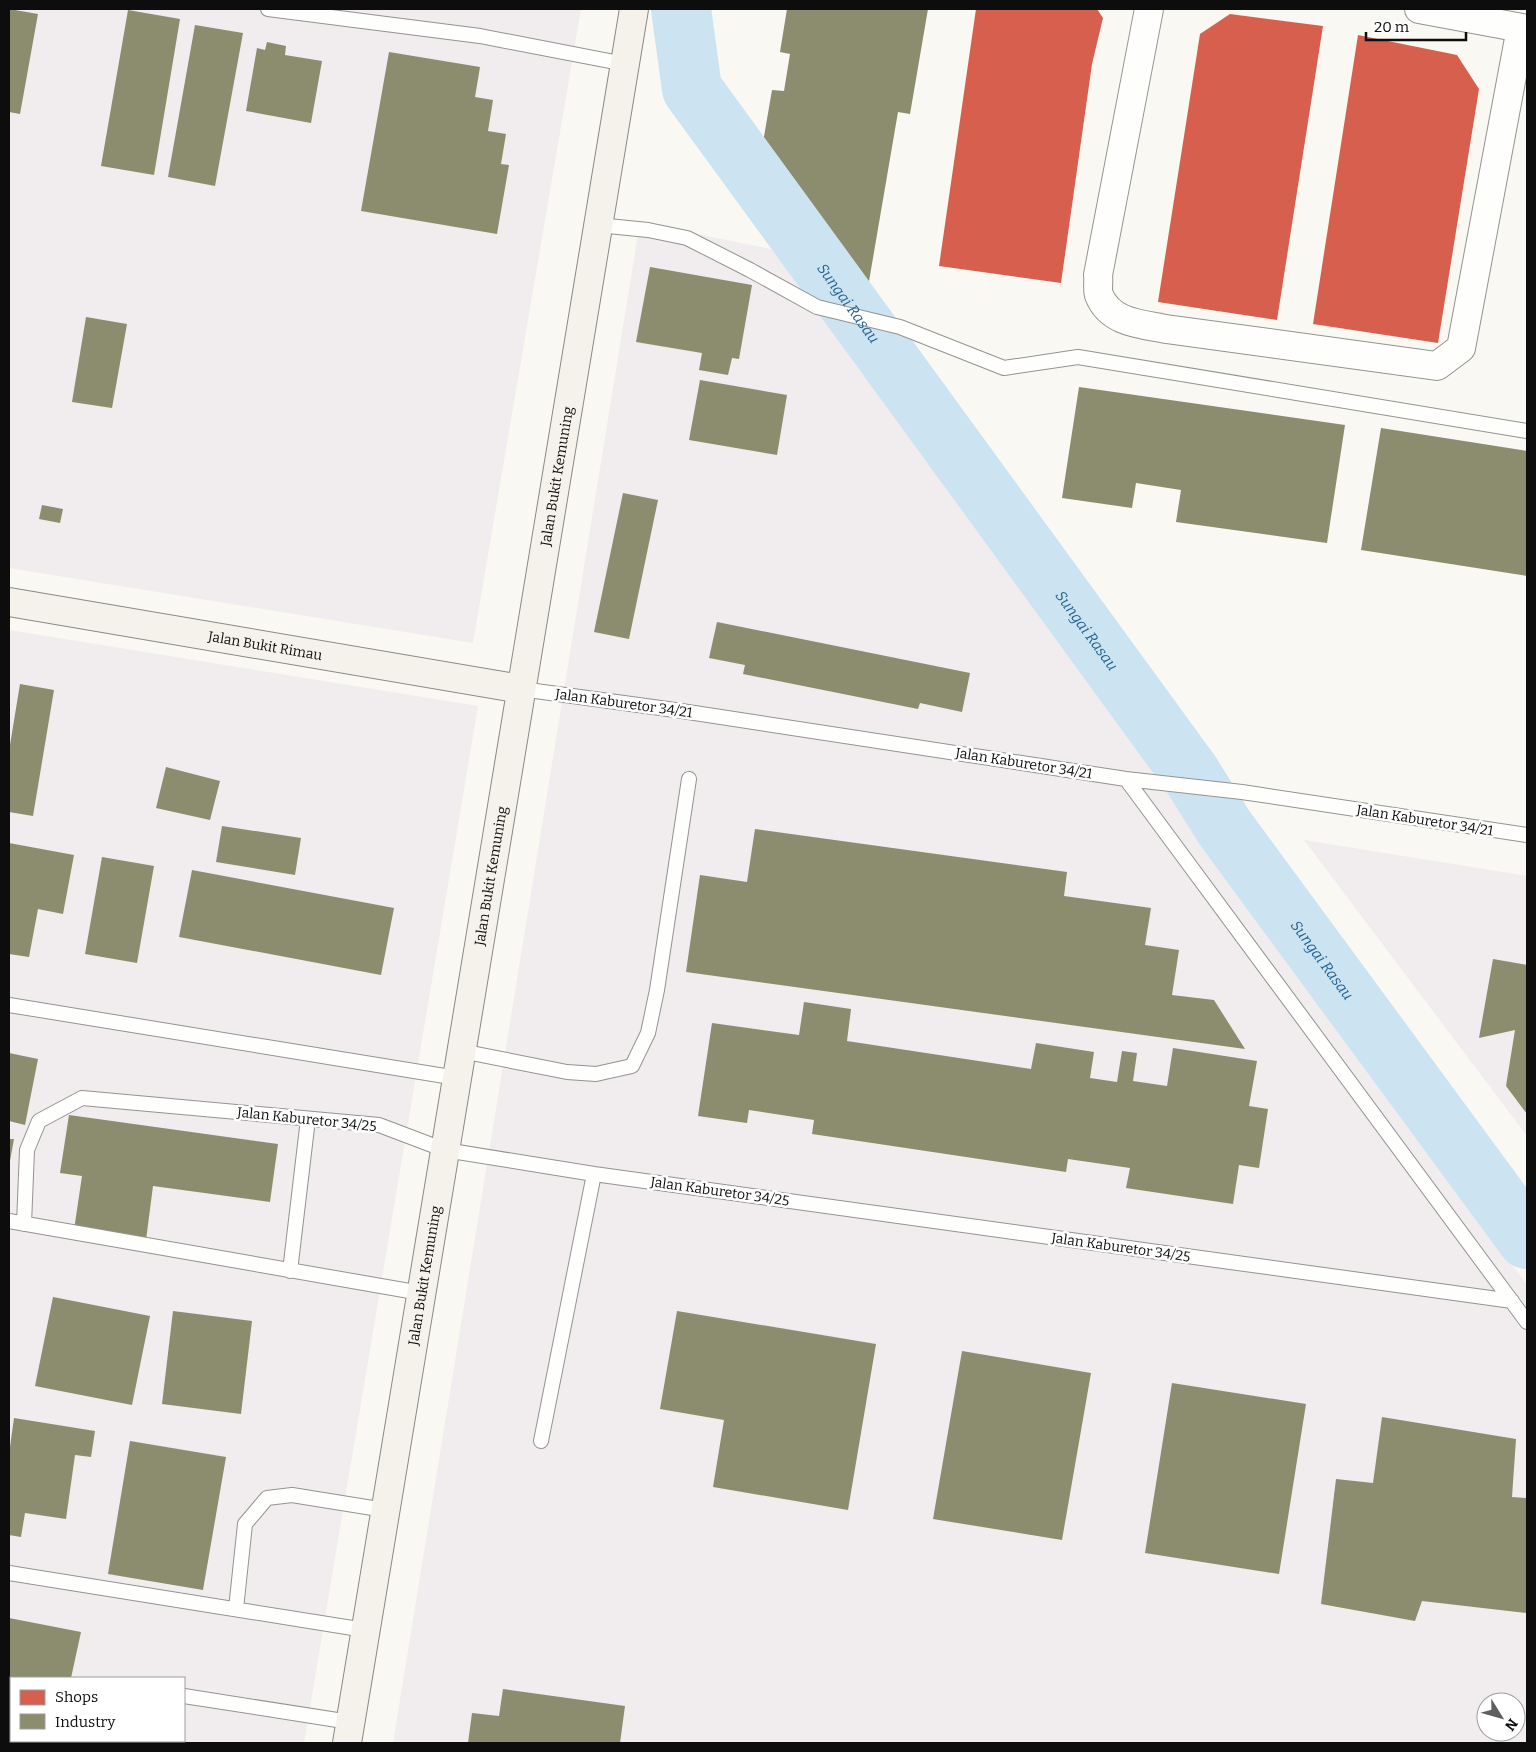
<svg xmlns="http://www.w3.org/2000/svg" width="1536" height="1752" viewBox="0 0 1536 1752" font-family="Bitter,serif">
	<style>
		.industrial { fill: #f1ecee; fill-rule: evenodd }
		.shops { fill: #d6604d }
		.industry { fill: #8c8c6e }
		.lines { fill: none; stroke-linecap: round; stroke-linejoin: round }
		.river { stroke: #cce4f1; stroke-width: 60 }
		.lane-casing { stroke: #949390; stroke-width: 16 }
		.street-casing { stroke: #949390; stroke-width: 30 }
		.secondary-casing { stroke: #8a8987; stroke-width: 30 }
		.lane { stroke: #fefefd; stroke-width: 14 }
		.street { stroke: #fefefd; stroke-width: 28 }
		.secondary { stroke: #f4f2ea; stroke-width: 28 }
		.labels { text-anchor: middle; stroke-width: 5; stroke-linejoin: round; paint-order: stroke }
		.street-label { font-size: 14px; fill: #0d0d0d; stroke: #fff }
		.water-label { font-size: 15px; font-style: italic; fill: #236292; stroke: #fff }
	</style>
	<rect width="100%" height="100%" fill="#faf8f2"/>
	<!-- industrial -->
	<path class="industrial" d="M9,9H581L473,643L9,568Z
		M640,222L775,250L1527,1285V1743H393ZM1486,1702H1516V1732H1486Z
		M9,630L478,706L304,1743H9ZM11,1678H184V1741H11Z
		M1304,840L1527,876V1136Z"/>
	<!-- shops -->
	<path class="shops" d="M976,9H1097L1103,18L1092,64L1061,283L939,266Z
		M1230,14L1323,26L1277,320L1158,302L1200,34Z
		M1358,35L1457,55L1479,89L1438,343L1313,324Z"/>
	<!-- industry -->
	<path class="industry" d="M9,9L38,14L20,114L9,112Z
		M787,9H928L910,114L898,112L867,293L852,290L761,154L772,90L784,91L790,54L780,52Z
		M128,10L180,19L154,175L101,166Z
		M195,25L243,33L215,186L168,177Z
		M267,42L286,46L285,55L322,61L311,123L246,111L257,48L265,50Z
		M389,52L480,67L475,97L493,100L488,131L506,134L501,164L509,165L497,234L361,211Z
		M650,267L752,285L739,359L732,358L728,375L699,370L702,353L636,342Z
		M86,317L127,324L112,408L72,402Z
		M700,380L787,395L777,455L689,440Z
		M1079,387L1345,425L1327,543L1176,522L1181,490L1136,483L1132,508L1062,498Z
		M1381,428L1527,451V576L1361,550Z
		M623,493L658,500L629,639L594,632Z
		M42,505L63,509L60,523L39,519Z
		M717,622L970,673L962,712L920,703L918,709L743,674L745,665L709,658Z
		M20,684L54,690L33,816L9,812V751Z
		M166,767L220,781L210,820L156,808Z
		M222,826L301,838L295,875L216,862Z
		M755,829L1067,872L1064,896L1151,908L1145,945L1179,950L1172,995L1214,1000L1245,1049L686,972L700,875L747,882Z
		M9,843L74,855L63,914L38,909L29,957L9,954Z
		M102,857L154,866L137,963L85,954Z
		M192,870L394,908L381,975L179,937Z
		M1493,959L1527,965V1114L1506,1086L1515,1030L1479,1038Z
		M804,1002L851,1009L847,1041L1031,1069L1036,1043L1094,1052L1090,1078L1117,1082L1122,1051L1137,1053L1133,1081L1167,1086L1173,1048L1257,1061L1249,1106L1268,1109L1259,1168L1239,1165L1233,1204L1126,1188L1130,1168L1068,1159L1066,1172L812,1134L814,1120L749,1110L747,1123L698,1116L712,1023L799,1035Z
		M9,1053L38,1059L25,1125L9,1121Z
		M69,1115L278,1144L270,1202L153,1186L146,1240L74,1230L82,1176L60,1173Z
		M9,1139H14L10,1161H9Z
		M53,1297L150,1316L132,1405L35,1386Z
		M173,1311L252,1321L241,1414L162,1404Z
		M677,1311L876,1344L848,1510L713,1487L724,1420L660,1409Z
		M962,1351L1091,1373L1062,1540L933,1519Z
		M1172,1383L1306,1404L1279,1574L1145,1553Z
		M1382,1417L1516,1439L1512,1497L1527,1498V1613L1422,1601L1415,1621L1321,1604L1336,1479L1373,1483Z
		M14,1418L95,1431L91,1457L75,1455L66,1519L25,1513L21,1537L9,1535V1454Z
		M130,1441L226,1457L203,1590L108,1574Z
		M9,1618L81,1632L71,1678H11V1733H9Z
		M503,1689L625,1706L620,1743H468L472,1713L499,1716Z
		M12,1741H89V1743H11Z"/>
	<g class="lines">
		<!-- river -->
		<path class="river" id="s1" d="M681,9L692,89L1191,774L1224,827L1527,1239"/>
		<defs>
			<path id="lane" d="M268,9L480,36L625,64
				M598,225L648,230L687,238L750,270L817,307L900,327L1004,368L1078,357L1527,431
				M521,689L675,710L1126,779L1242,792L1527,835
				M1126,779L1527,1322
				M9,1005L457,1078
				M461,1051L567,1072L596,1074L632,1066L648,1033L657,990L689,779
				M9,1221L421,1293
				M24,1224L27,1150L39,1121L82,1098L379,1125L445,1150L594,1174L1512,1301
				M290,1271L308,1119
				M541,1441L594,1174
				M9,1573L365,1630
				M236,1609L245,1524L267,1498L292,1495L385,1510
				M184,1696L350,1722"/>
			<path id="street" d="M1149,9L1098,275C1099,281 1097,290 1099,295C1110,323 1141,324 1166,329L1437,366L1461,348L1521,28
				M1419,9L1527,29"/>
			<g id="secondary">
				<path id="s2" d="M9,602L521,689"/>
				<path id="s3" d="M347,1743L634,9"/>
			</g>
		</defs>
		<!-- lane casing -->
		<use href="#lane" class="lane-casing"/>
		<!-- street casing -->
		<use href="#street" class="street-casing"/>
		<!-- secondary casing -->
		<use href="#secondary" class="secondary-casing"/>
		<!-- lane -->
		<use href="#lane" class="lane"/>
		<!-- street -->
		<use href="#street" class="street"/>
		<!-- secondary -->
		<use href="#secondary" class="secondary"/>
	</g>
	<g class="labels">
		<!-- street labels -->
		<g class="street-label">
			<text dy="5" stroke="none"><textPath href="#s3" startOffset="1284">Jalan Bukit Kemuning</textPath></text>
			<text dy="5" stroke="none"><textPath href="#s2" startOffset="260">Jalan Bukit Rimau</textPath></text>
			<text transform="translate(624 703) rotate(8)" y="5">Jalan Kaburetor 34/21</text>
			<text transform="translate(1024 763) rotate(9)" y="5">Jalan Kaburetor 34/21</text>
			<text transform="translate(1425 820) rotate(9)" y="5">Jalan Kaburetor 34/21</text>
			<text dy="5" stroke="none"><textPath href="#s3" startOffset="879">Jalan Bukit Kemuning</textPath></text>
			<text transform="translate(307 1119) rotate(6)" y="5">Jalan Kaburetor 34/25</text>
			<text transform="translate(720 1191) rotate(8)" y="5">Jalan Kaburetor 34/25</text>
			<text transform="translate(1121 1247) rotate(8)" y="5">Jalan Kaburetor 34/25</text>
			<text dy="5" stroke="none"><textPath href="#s3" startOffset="474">Jalan Bukit Kemuning</textPath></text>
		</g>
		<!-- water labels -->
		<g class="water-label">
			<text dy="5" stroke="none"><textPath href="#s1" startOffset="346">Sungai Rasau</textPath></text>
			<text dy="5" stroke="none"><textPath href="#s1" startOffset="751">Sungai Rasau</textPath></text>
			<text dy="5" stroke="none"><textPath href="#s1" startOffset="1156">Sungai Rasau</textPath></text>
		</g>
	</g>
	<!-- border -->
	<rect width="1536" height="1752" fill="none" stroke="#0d0d0d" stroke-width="20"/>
	<!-- legend -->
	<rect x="10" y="1677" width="175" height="65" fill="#ffffff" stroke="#9e9e9e"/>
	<rect x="20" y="1690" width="25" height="15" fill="#d6604d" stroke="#9e9e9e"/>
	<text x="55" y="1702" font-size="15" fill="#0d0d0d">Shops</text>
	<rect x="20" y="1714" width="25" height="15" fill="#8c8c6e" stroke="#9e9e9e"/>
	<text x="55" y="1727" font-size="15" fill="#0d0d0d">Industry</text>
	<!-- north arrow -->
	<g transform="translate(1501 1717) rotate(127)"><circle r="24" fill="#ffffff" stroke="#9e9e9e"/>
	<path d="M0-4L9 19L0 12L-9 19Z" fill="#605f5d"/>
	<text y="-8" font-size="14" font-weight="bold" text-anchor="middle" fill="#0d0d0d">N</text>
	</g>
	<!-- scale -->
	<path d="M1366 32v8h100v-8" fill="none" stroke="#0d0d0d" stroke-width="2.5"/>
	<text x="1374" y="32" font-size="15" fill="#0d0d0d" stroke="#ffffff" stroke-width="4" paint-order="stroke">20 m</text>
</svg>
